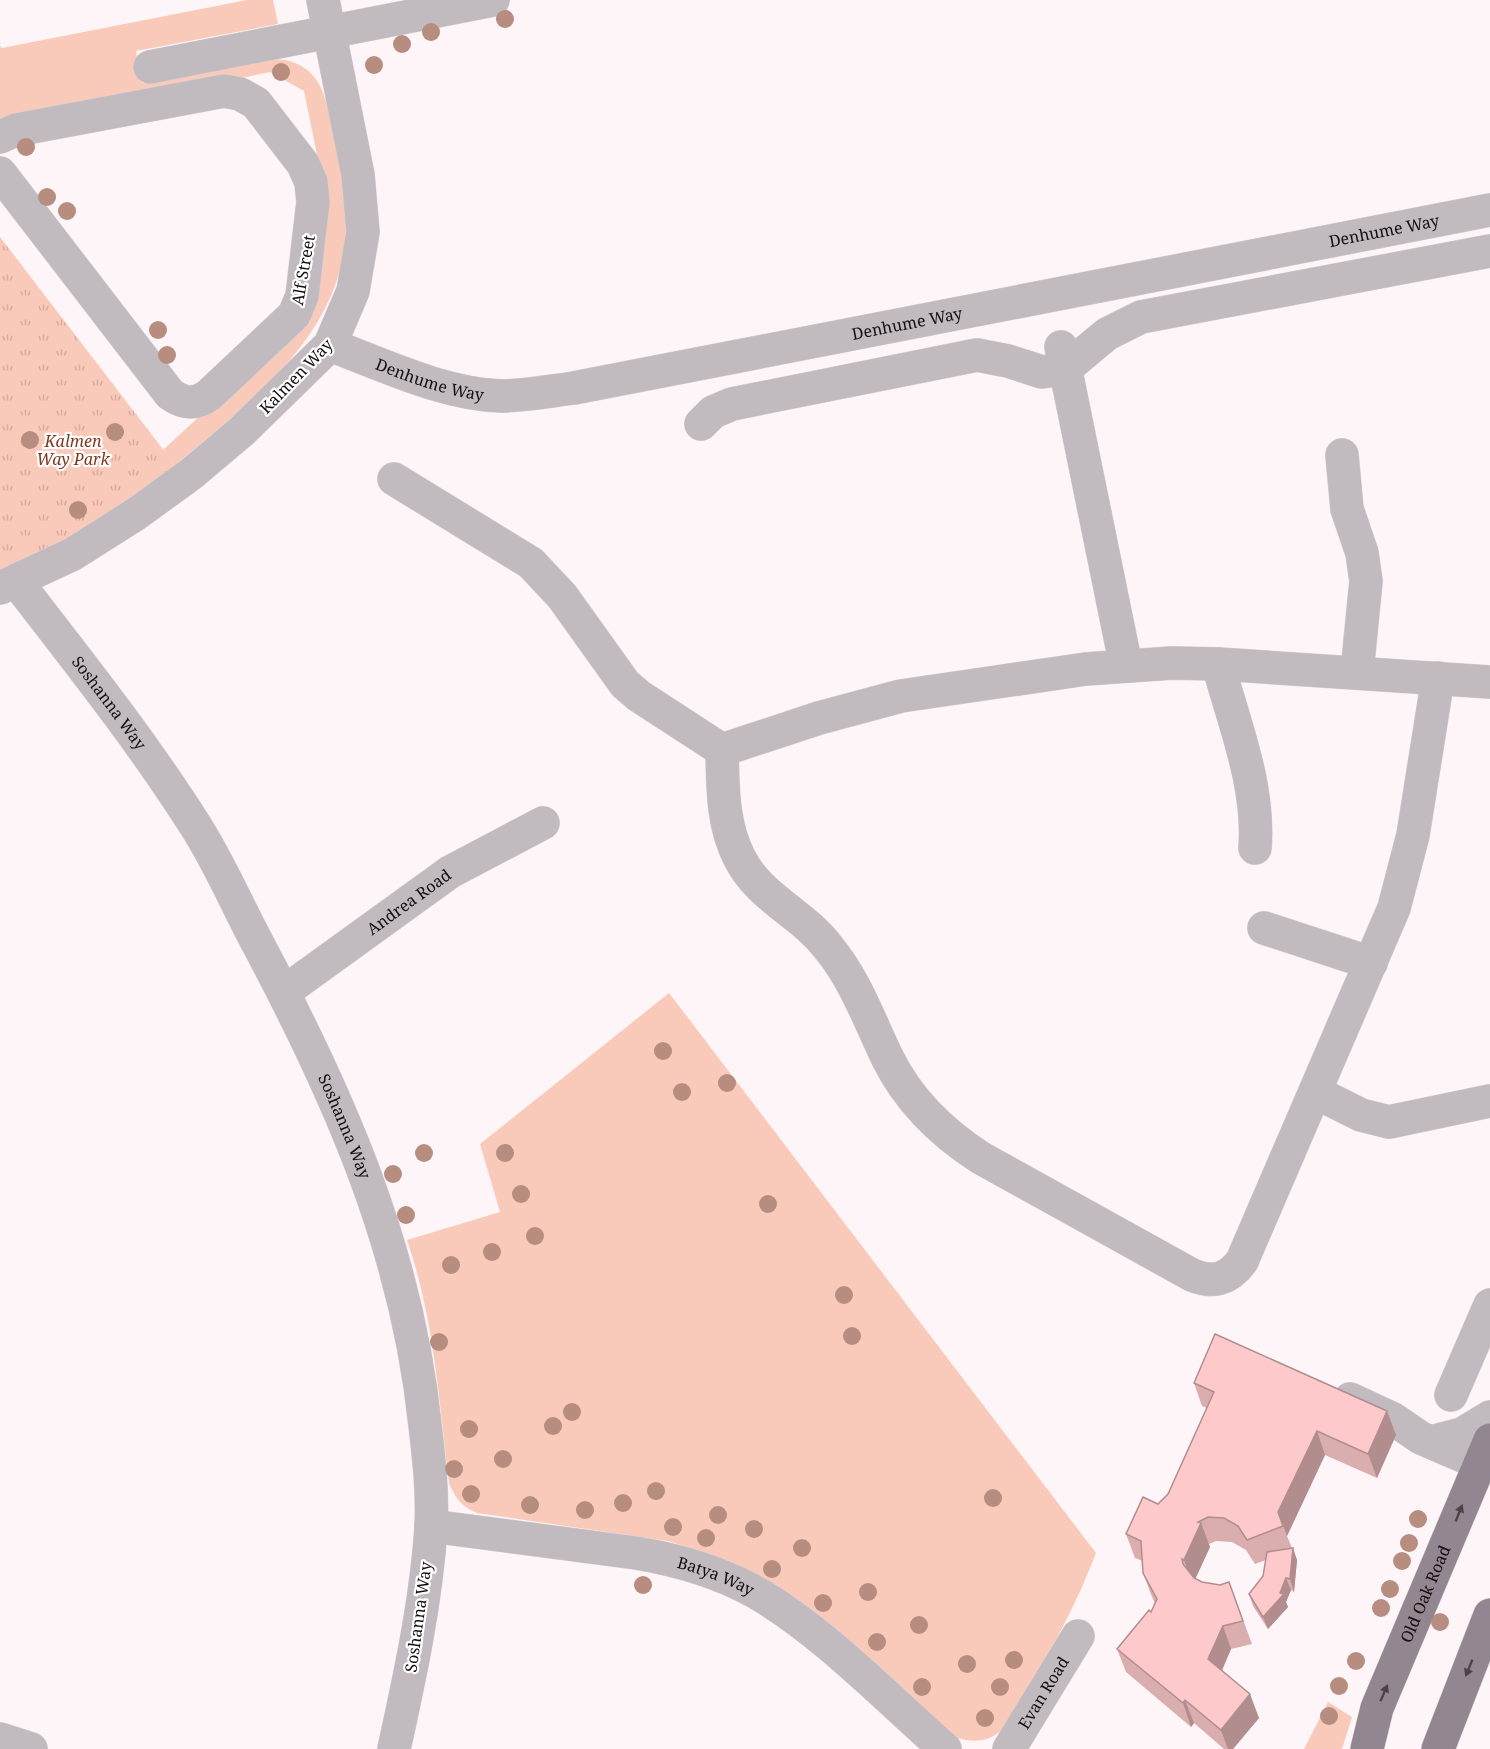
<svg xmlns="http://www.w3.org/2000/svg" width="1490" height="1749" viewBox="0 0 1490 1749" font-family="'Noto Serif',serif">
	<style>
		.green { fill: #f9cab9 }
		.park { fill: url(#park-tufts) }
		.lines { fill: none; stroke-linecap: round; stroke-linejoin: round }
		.minor-casing { stroke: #d8d0d3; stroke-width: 34 }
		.major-casing { stroke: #d8d0d3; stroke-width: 34 }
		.minor { stroke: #c1babf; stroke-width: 33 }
		.major { stroke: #928690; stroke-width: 33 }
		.tree { fill: #b78d80 }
		.wall { fill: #daadae }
		.shaded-wall { fill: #b18d8d }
		.building { fill: #fdc9ca; stroke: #b18d8d; stroke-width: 1.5 }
		.oneway { fill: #4c4349 }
		.labels { text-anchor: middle; stroke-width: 4.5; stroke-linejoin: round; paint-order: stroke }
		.street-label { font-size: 16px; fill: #130d0f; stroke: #fff }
		.park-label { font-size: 16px; font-style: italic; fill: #7e381e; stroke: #fff }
	</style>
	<defs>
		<pattern id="park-tufts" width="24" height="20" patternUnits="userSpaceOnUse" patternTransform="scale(1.5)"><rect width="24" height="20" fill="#f9cab9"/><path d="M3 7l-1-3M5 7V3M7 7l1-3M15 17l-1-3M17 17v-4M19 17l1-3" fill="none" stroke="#d5ac9e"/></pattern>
	</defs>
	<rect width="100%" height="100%" fill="#fdf5f8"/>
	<!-- green -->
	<path class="green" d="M247,0H273L278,24L136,51L142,83C176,80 262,53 289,61C323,70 327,103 333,133C338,160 345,187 346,214C351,328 254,399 175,465L163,450L308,316L324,189L304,91L270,72L0,128V46L2,48Z
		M669,993L1096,1553C1077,1603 1052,1649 1024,1696C1017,1708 1010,1725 998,1733C985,1743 969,1742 954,1737L822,1618L767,1580L737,1564L668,1541L477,1513C462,1507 455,1498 449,1483C439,1401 434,1318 407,1240L500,1212L480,1144Z
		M1328,1702L1352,1717L1342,1749H1304Z"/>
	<!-- park -->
	<path class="park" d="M0,237L175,465C121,507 65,546 0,569Z"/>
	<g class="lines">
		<defs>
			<g id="minor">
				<path d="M150,67L493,0"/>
				<path d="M0,137L16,130L224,91L240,94L256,103L303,164L311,182L313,202L302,296L294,315L209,395C195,405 184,404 170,394L0,173"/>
				<path id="s1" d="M330,345C384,365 443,394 501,396C525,396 550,391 574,388L1490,210"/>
				<path d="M1061,347L1126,666"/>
				<path d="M701,424L713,412L732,404L977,355L1008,361L1042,372L1065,369L1107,334L1141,317L1490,251"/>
				<path d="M1342,455L1347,509L1362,553L1366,581L1357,672"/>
				<path d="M394,479L531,563L562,596L625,684L639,696L722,750"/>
				<path id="s2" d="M17,582C78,661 141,740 195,825C219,862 237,905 258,944C340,1098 407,1250 425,1425C429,1459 433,1494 431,1528C426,1602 410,1676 394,1749"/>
				<path d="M0,588L73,554L136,514L191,474L242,431L330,345L353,291L363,232L358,175L323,0"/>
				<path d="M1218,664C1234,723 1260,786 1255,848"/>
				<path d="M722,750C723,787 722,823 739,857C759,898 801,912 828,947C856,981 869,1020 888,1059C909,1101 942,1133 981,1158L1192,1275C1213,1284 1229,1279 1242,1261L1394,908L1413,835L1438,678"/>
				<path d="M722,750L819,718L901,696L1086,669L1172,663L1218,664L1490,682"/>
				<path d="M1264,928L1371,963"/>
				<path id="s3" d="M284,992L450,872L543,823"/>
				<path d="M1315,1092L1361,1115L1389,1122L1490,1101"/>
				<path d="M1451,1395L1490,1305"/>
				<path d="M1350,1399L1393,1419L1421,1438L1479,1463"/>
				<path d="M1431,1442L1462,1434L1490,1417"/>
				<path id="s4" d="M431,1526L636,1553C678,1560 720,1572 757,1593C824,1632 887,1698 945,1749"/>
				<path d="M0,1739L31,1749"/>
				<path id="s5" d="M1009,1749L1078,1636"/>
			</g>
			<g id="major">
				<path id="s6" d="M1367,1749L1377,1708L1490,1440"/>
				<path d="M1438,1749L1490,1615"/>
			</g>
		</defs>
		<!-- minor casing -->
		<use href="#minor" class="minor-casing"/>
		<!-- major casing -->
		<use href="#major" class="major-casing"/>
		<!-- minor -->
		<use href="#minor" class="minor"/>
		<!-- major -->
		<use href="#major" class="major"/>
	</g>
	<!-- trees -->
	<g class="tree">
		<circle cx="505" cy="19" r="9"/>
		<circle cx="431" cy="32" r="9"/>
		<circle cx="402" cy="44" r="9"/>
		<circle cx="374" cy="65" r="9"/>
		<circle cx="281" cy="72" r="9"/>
		<circle cx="26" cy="147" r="9"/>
		<circle cx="47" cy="197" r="9"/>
		<circle cx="67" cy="211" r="9"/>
		<circle cx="158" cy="330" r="9"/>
		<circle cx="167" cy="355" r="9"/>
		<circle cx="115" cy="432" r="9"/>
		<circle cx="30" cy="440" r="9"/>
		<circle cx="78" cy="510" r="9"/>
		<circle cx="663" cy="1051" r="9"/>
		<circle cx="727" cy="1083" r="9"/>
		<circle cx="682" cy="1092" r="9"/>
		<circle cx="424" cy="1153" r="9"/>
		<circle cx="505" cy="1153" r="9"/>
		<circle cx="393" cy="1174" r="9"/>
		<circle cx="521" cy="1194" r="9"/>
		<circle cx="768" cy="1204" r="9"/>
		<circle cx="406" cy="1215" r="9"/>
		<circle cx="535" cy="1236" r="9"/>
		<circle cx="492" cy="1252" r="9"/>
		<circle cx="451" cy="1265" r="9"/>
		<circle cx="844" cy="1295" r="9"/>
		<circle cx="852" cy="1336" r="9"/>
		<circle cx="439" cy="1342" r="9"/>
		<circle cx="572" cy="1412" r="9"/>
		<circle cx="553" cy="1426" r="9"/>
		<circle cx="469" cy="1429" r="9"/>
		<circle cx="503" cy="1459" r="9"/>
		<circle cx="454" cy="1469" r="9"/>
		<circle cx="656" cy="1491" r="9"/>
		<circle cx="471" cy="1494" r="9"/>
		<circle cx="993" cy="1498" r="9"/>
		<circle cx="623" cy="1503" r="9"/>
		<circle cx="530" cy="1505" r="9"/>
		<circle cx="585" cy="1510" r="9"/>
		<circle cx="718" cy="1515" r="9"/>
		<circle cx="1418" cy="1519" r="9"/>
		<circle cx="673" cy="1527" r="9"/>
		<circle cx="754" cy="1529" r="9"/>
		<circle cx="706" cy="1538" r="9"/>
		<circle cx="1409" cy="1543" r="9"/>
		<circle cx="802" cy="1548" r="9"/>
		<circle cx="1402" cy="1561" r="9"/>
		<circle cx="772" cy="1569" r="9"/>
		<circle cx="643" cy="1585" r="9"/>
		<circle cx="1390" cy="1589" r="9"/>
		<circle cx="868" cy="1592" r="9"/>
		<circle cx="823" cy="1603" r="9"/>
		<circle cx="1381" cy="1608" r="9"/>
		<circle cx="1440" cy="1622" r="9"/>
		<circle cx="919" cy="1625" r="9"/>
		<circle cx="877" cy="1642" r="9"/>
		<circle cx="1014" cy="1660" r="9"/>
		<circle cx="1356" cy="1661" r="9"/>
		<circle cx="967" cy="1664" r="9"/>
		<circle cx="1339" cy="1686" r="9"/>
		<circle cx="922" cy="1687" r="9"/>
		<circle cx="1000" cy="1687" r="9"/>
		<circle cx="1329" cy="1716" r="9"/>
		<circle cx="985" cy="1718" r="9"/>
	</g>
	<!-- wall -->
	<path class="wall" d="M1194,1383L1387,1411L1396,1435L1377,1478L1325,1455L1287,1536L1297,1560L1294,1592L1291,1590L1286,1602L1288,1607L1268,1629L1253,1606L1249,1594L1263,1576L1266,1560L1255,1564L1246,1550L1232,1542L1216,1541L1209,1544L1210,1547L1195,1579L1202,1582L1220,1585L1229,1582L1252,1644L1231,1649L1222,1670L1259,1718L1233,1749H1224L1194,1723L1191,1727L1126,1672L1117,1649L1151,1612L1155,1603L1152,1597L1143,1573V1561L1135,1558L1126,1534L1168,1494L1207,1408L1202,1406Z"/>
	<!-- shaded-wall -->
	<path class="shaded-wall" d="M1387,1411L1396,1435L1377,1478L1368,1454Z
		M1317,1431L1325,1455L1287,1536L1278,1512Z
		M1201,1523L1210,1547L1193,1584L1184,1560Z
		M1293,1548L1297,1560L1294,1592L1290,1579Z
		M1286,1578L1291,1590L1286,1602L1288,1607L1268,1629L1263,1617L1280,1593Z
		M1223,1626L1231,1649L1217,1682L1208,1659Z
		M1250,1694L1259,1718L1233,1749H1228L1221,1730Z
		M1185,1700L1194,1723L1191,1727L1183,1703Z"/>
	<!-- building -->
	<path class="building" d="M1215,1334L1387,1411L1368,1454L1317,1431L1278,1512L1283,1526L1247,1540L1238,1526L1224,1518L1208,1517L1198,1522L1201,1523L1184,1560L1182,1559L1183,1564L1194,1578L1202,1582L1220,1585L1229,1582L1243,1621L1223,1626L1208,1659L1250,1694L1221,1730L1185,1700L1183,1703L1117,1649L1149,1610L1151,1612L1157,1599L1143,1573L1141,1541L1126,1534L1143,1497L1158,1504L1168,1494L1214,1392L1194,1383Z
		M1293,1548L1290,1579L1286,1578L1280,1593L1284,1594L1263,1617L1249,1594L1263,1576L1267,1552Z"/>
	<!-- one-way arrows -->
	<defs><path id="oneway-solid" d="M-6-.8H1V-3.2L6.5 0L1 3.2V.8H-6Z" transform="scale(1.5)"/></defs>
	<g class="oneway">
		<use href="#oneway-solid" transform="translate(1459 1513) rotate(-68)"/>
		<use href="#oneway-solid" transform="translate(1469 1668) rotate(112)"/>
		<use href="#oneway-solid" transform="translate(1384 1693) rotate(-67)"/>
	</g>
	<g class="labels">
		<!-- street labels -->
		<g class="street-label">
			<text dy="6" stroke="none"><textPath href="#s1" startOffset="1078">Denhume Way</textPath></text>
			<text transform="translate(303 270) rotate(-80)" y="6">Alf Street</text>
			<text dy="6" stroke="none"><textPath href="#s1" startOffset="592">Denhume Way</textPath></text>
			<text transform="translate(296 376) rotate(-46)" y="6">Kalmen Way</text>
			<text dy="6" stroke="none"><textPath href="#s1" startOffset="106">Denhume Way</textPath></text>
			<text dy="6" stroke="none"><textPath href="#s2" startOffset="152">Soshanna Way</textPath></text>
			<text dy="6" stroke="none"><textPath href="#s3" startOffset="154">Andrea Road</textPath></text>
			<text dy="6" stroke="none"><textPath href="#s2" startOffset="638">Soshanna Way</textPath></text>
			<text dy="6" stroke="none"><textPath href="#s4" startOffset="290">Batya Way</textPath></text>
			<text dy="6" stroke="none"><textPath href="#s6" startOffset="166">Old Oak Road</textPath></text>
			<text transform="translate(418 1617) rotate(-82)" y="6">Soshanna Way</text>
			<text dy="6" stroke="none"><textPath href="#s5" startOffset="66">Evan Road</textPath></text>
		</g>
		<!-- park labels -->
		<g class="park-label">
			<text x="73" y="447">Kalmen<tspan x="73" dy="18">Way Park</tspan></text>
		</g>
	</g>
</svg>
